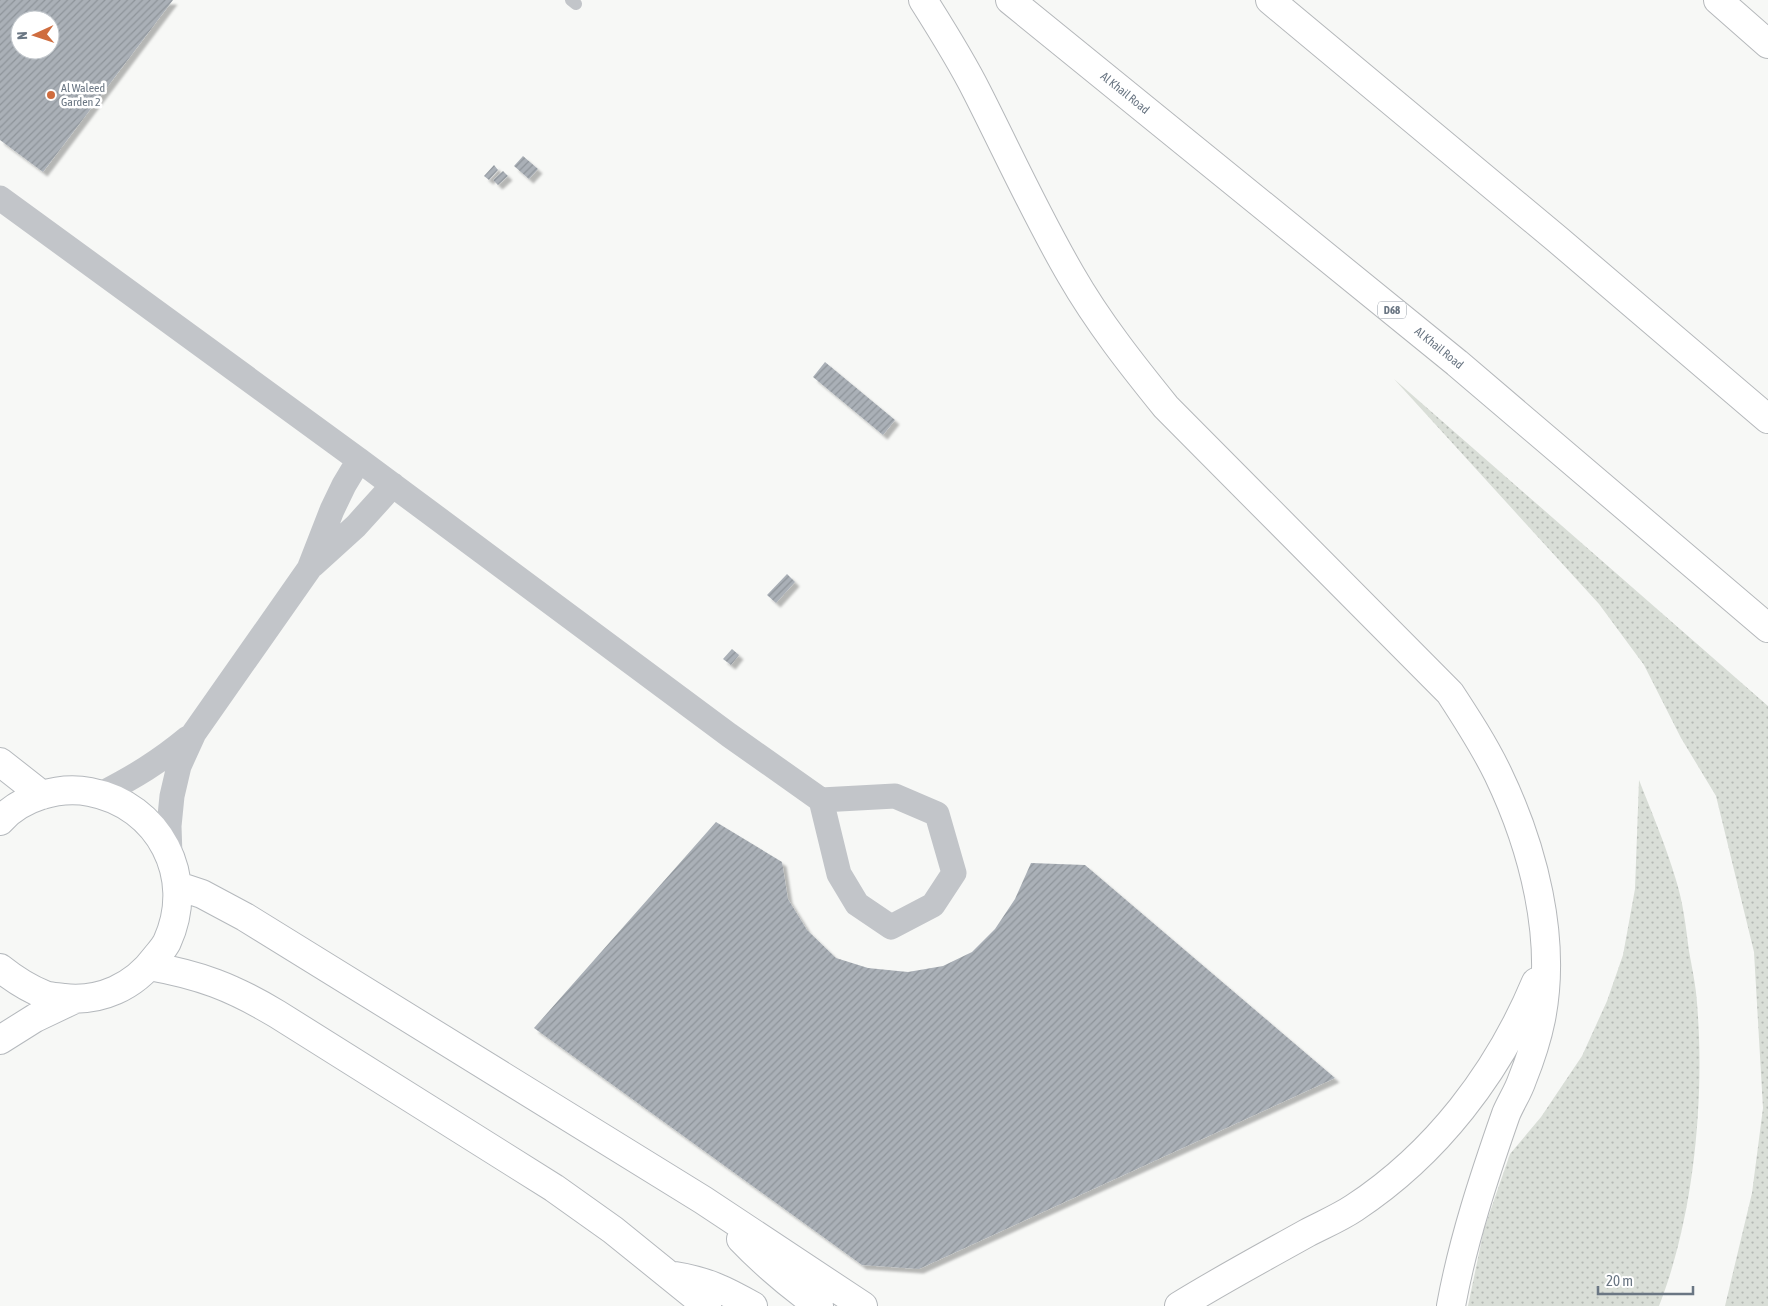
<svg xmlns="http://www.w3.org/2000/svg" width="1768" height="1306" viewBox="0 0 1768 1306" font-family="'Asap Condensed',sans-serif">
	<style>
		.park { fill: url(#park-dots) }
		.building { fill: url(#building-hatch); fill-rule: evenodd; filter: url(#shadow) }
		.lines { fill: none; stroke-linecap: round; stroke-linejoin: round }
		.secondary-casing { stroke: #b5b9bd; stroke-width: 30 }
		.highway-casing { stroke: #b5b8bb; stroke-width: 30 }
		.lane { stroke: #c2c5c9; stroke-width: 12 }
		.street { stroke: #c2c5c9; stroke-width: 25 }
		.secondary { stroke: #fff; stroke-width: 28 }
		.highway { stroke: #fff; stroke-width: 28 }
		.poi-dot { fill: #cf6d3f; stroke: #fff; stroke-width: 2 }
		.labels { text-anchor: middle; stroke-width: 5; stroke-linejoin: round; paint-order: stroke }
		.shield { fill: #fff; stroke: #979fa8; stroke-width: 1 }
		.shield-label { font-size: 11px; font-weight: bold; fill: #6a7683 }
		.poi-label { font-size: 12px; fill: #6a7683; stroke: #fff; text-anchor: start }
		.street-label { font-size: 12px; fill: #6a7683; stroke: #fff }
	</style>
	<defs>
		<pattern id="park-dots" width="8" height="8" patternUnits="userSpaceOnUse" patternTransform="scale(1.25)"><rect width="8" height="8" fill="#d9ded7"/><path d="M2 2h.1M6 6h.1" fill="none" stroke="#b4b9b4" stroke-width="1.8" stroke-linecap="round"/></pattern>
		<pattern id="building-hatch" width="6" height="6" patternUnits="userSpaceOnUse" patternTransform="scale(1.25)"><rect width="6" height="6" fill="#aab0b7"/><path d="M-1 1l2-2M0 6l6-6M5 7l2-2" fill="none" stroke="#8e949a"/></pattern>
		<filter id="shadow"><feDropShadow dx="4.5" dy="4.5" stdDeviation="1" flood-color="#0004"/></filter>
	</defs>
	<rect width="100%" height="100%" fill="#f7f8f6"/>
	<!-- park -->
	<path class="park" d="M1394,379L1768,706V1306H1725L1752,1193L1763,1108L1754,952L1716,796L1681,738L1644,665L1599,604Z
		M1639,780C1652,813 1666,846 1676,880C1683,902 1686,927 1689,951C1692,968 1696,986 1697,1003C1705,1098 1694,1217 1659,1306H1468L1484,1229L1510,1154L1541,1117L1582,1056L1607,1001L1623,955L1635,889Z"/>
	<!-- building -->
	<path class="building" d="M0,0H173L43,172L0,140ZM20,20H50V50H20Z
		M523,156L538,169L529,179L514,166Z
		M494,165L498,170L489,180L484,176Z
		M503,171L508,176L498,185L493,180Z
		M825,362L895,420L883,435L813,377Z
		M787,574L795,582L776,603L767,595Z
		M732,649L739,655L731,665L723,659Z
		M716,822L782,862L788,899L807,930L836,958L868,968L908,972L943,966L972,952L995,929L1015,899L1031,863L1085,865L1335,1078L919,1269L862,1265L534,1028Z"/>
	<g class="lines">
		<defs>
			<path id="secondary" d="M0,762L42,795
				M0,821C21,797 59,786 90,792C159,805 197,877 167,942C164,948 159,953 156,957C134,987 100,1002 64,998C58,997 51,997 45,995C27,988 15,980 0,968
				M178,886L202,894L245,917L703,1200L863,1306
				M149,966C200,975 232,987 277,1014L554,1188L613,1230L707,1306
				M0,1040L35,1018L75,999
				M741,1239C765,1264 791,1286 819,1306
				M675,1276C706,1281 725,1290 753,1306"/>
			<path id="highway" d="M923,0C942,30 961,60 977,92C1008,153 1036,215 1071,275C1098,322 1132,365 1166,407L1450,693C1467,719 1484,745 1498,774C1533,847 1557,938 1541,1019C1537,1039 1530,1060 1522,1080C1518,1092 1511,1102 1506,1114C1484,1177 1463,1240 1451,1306
				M1010,0L1457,363L1768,628
				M1270,0L1557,239L1768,419
				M1718,0L1768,44
				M1179,1306C1221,1280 1264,1257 1307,1233C1322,1225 1339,1218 1354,1208C1436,1154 1498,1073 1536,982"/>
		</defs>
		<!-- secondary casing -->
		<use href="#secondary" class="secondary-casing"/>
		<!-- highway casing -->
		<use href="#highway" class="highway-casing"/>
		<!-- lane -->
		<path class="lane" d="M571,0L576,4"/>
		<!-- street -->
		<path class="street" d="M0,198L359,460L729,735L821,800L895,796L937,814L954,873L933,905L891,927L857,904L839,874L821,800
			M313,565L356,526L393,485
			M101,794C134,777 159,762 188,738
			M170,856L169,826L172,796L179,766L194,733L309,569L332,510L344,485L359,460"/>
		<!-- secondary -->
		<use href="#secondary" class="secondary"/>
		<!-- highway -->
		<use href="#highway" class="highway"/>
	</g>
	<!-- markers -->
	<circle class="poi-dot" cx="51" cy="95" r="5"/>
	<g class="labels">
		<!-- shield labels -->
		<rect class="shield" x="1378" y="301.5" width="28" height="17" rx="4"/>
		<g class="shield-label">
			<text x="1392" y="314">D68</text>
		</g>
		<!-- poi labels -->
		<g class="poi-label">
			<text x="61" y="92">Al Waleed<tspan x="61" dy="14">Garden 2</tspan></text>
		</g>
		<!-- street labels -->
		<g class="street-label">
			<text transform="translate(1125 93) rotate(39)" y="4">Al Khail Road</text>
			<text transform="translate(1439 348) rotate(39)" y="4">Al Khail Road</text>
		</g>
	</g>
	<!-- north arrow -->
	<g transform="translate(35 35) rotate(267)"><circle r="24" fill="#ffffff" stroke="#c3c8cd"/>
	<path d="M0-4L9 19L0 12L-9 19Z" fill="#cf6d3f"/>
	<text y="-8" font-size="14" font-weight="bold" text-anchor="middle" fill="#6a7683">N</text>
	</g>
	<!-- scale -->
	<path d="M1598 1286v8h95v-8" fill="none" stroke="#6a7683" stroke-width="2.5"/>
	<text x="1606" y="1286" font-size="15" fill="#6a7683" stroke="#ffffff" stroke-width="4" paint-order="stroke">20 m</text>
</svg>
